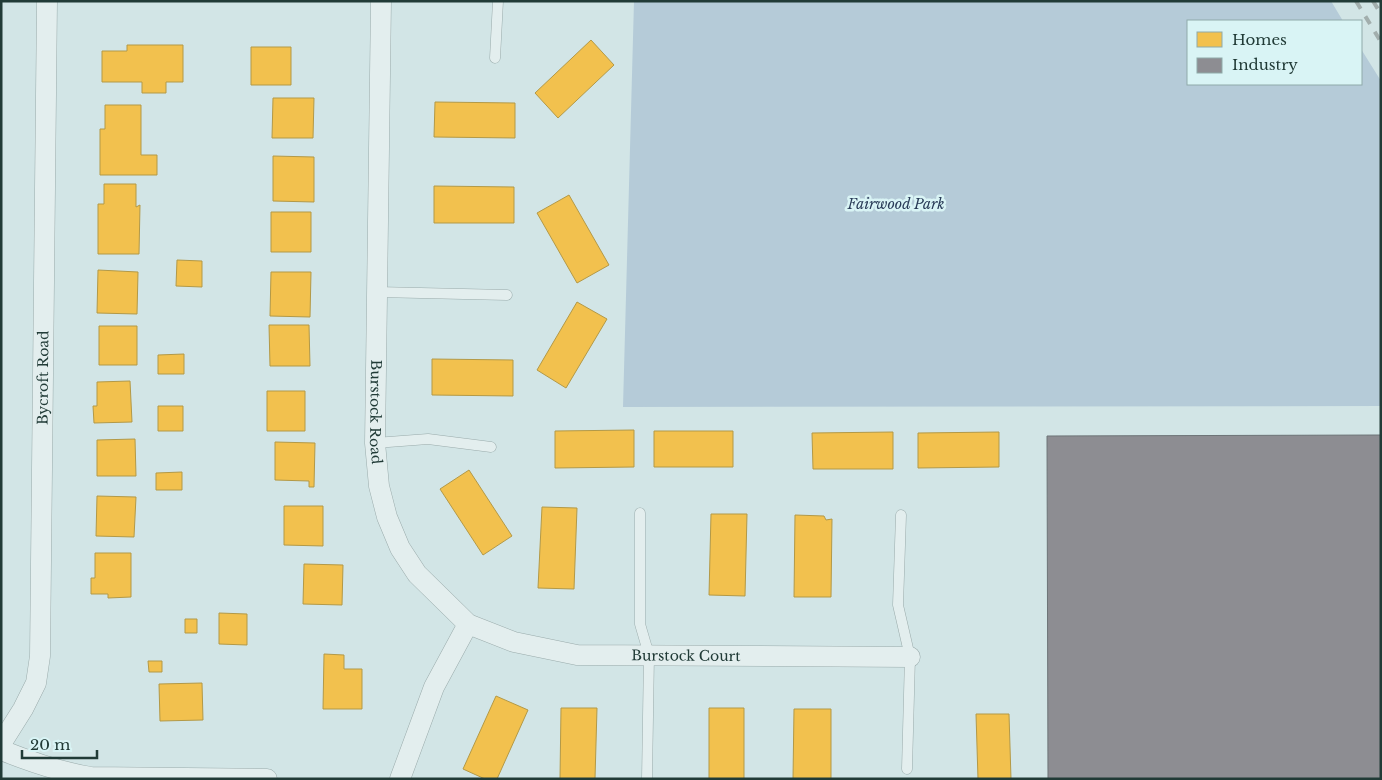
<svg xmlns="http://www.w3.org/2000/svg" width="1382" height="780" viewBox="0 0 1382 780" font-family="'Libre Baskerville',serif">
	<style>
		.green { fill: #b5cbd8 }
		.homes { fill: #f2c14e; stroke: #b39947 }
		.industry { fill: #8d8d92; stroke: #6d7477 }
		.lines { fill: none; stroke-linecap: round; stroke-linejoin: round }
		.lane-casing { stroke: #9aabab; stroke-width: 11 }
		.street-casing { stroke: #9aabab; stroke-width: 21 }
		.lane { stroke: #e3eeee; stroke-width: 10 }
		.street { stroke: #e3eeee; stroke-width: 20 }
		.rail { stroke: #a2aead; stroke-width: 4; stroke-dasharray: 9 9; stroke-linecap: butt }
		.labels { text-anchor: middle; stroke-width: 5; stroke-linejoin: round; paint-order: stroke }
		.park-label { font-size: 14px; font-style: italic; fill: #293b57; stroke: #d9f4f5 }
		.street-label { font-size: 14px; fill: #213b37; stroke: #d9f4f5 }
	</style>
	<rect width="100%" height="100%" fill="#d2e5e6"/>
	<!-- green -->
	<path class="green" d="M634,1H1331L1343,21H1188V84H1361V49L1381,81V406L623,407Z"/>
	<!-- homes -->
	<path class="homes" d="M591,40L614,65L558,118L535,93Z
		M127,45H183V82H166V93H142V82H102V51H127Z
		M251,47H291V85H251Z
		M273,98H314L313,138H272Z
		M435,102L515,103V138L434,137Z
		M105,105H141V155H157V175H100V129H105Z
		M273,156L314,157V202L273,201Z
		M104,184H136V207L140,205L139,254H98V204H104Z
		M434,186L514,187V223H434Z
		M569,195L609,265L577,283L537,213Z
		M271,212H311V252H271Z
		M177,260L202,261V287L176,286Z
		M98,270L138,272L137,314L97,313Z
		M271,272H311L310,317L270,316Z
		M577,302L607,319L566,388L537,370Z
		M269,325H309L310,366H270Z
		M99,326H137V365H99Z
		M184,354V374H158V355Z
		M432,359L513,360V396L432,395Z
		M130,381L132,422L94,423L93,406H97V382Z
		M267,391H305V431H267Z
		M158,406H183V431H158Z
		M634,430V467L555,468V431Z
		M654,431H733V467H654Z
		M893,432V469H813L812,433Z
		M999,432V467L918,468V433Z
		M135,439L136,476H97V440Z
		M275,442L315,443L314,487H309V481L275,480Z
		M469,470L512,536L483,555L440,489Z
		M182,472V490H156V473Z
		M97,496L136,497L134,537L96,536Z
		M284,506H323V546L284,545Z
		M542,507L577,508L574,589L538,588Z
		M711,514H747L745,596L709,595Z
		M795,515L824,516L826,520L832,519L831,597H794Z
		M95,553H131V597L108,598V594H91V578H95Z
		M304,564L343,565L342,605L303,604Z
		M219,613L247,614V645L219,644Z
		M185,619H197V633H185Z
		M324,654L344,655V669H362V709H323Z
		M148,661H162V672H149Z
		M202,683L203,720L160,721L159,684Z
		M496,696L528,710L497,779H485L463,769Z
		M561,708H597L595,779H560Z
		M709,708H744V779H709Z
		M794,709H831V779H793Z
		M976,714H1009L1011,779H978Z"/>
	<!-- industry -->
	<path class="industry" d="M1381,435V779H1048L1047,436Z"/>
	<g class="lines">
		<defs>
			<path id="lane" d="M495,58L498,1
				M377,292L507,295
				M375,443L428,439L491,447
				M640,513V624L649,655L647,779
				M901,515L898,605L910,657L907,769"/>
			<g id="street">
				<path id="s1" d="M381,1L375,443L379,486L387,517L400,548L417,574L468,624L514,642L577,655L910,657"/>
				<path id="s2" d="M1,744L23,709L36,683L40,656L47,1"/>
				<path d="M1,750C31,762 59,772 91,777L267,779"/>
				<path d="M400,779L434,687L468,624"/>
			</g>
		</defs>
		<!-- lane casing -->
		<use href="#lane" class="lane-casing"/>
		<!-- street casing -->
		<use href="#street" class="street-casing"/>
		<!-- lane -->
		<use href="#lane" class="lane"/>
		<!-- street -->
		<use href="#street" class="street"/>
		<!-- rail -->
		<path class="rail" d="M1356,1L1381,42
			M1373,1L1381,14"/>
	</g>
	<g class="labels">
		<!-- park labels -->
		<g class="park-label">
			<text x="896" y="209">Fairwood Park</text>
		</g>
		<!-- street labels -->
		<g class="street-label">
			<text dy="5" stroke="none"><textPath href="#s2" startOffset="376">Bycroft Road</textPath></text>
			<text dy="5" stroke="none"><textPath href="#s1" startOffset="411">Burstock Road</textPath></text>
			<text dy="5" stroke="none"><textPath href="#s1" startOffset="876">Burstock Court</textPath></text>
		</g>
	</g>
	<!-- border -->
	<rect width="1382" height="780" fill="none" stroke="#213b37" stroke-width="5"/>
	<!-- legend -->
	<rect x="1187" y="20" width="175" height="65" fill="#d9f4f5" stroke="#8faaa9"/>
	<rect x="1197" y="32" width="25" height="15" fill="#f2c14e" stroke="#8faaa9"/>
	<text x="1232" y="45" font-size="15" fill="#213b37">Homes</text>
	<rect x="1197" y="58" width="25" height="15" fill="#8d8d92" stroke="#8faaa9"/>
	<text x="1232" y="70" font-size="15" fill="#213b37">Industry</text>
	<!-- scale -->
	<path d="M22 750v8h75v-8" fill="none" stroke="#213b37" stroke-width="2.5"/>
	<text x="30" y="750" font-size="15" fill="#213b37" stroke="#d9f4f5" stroke-width="4" paint-order="stroke">20 m</text>
</svg>
